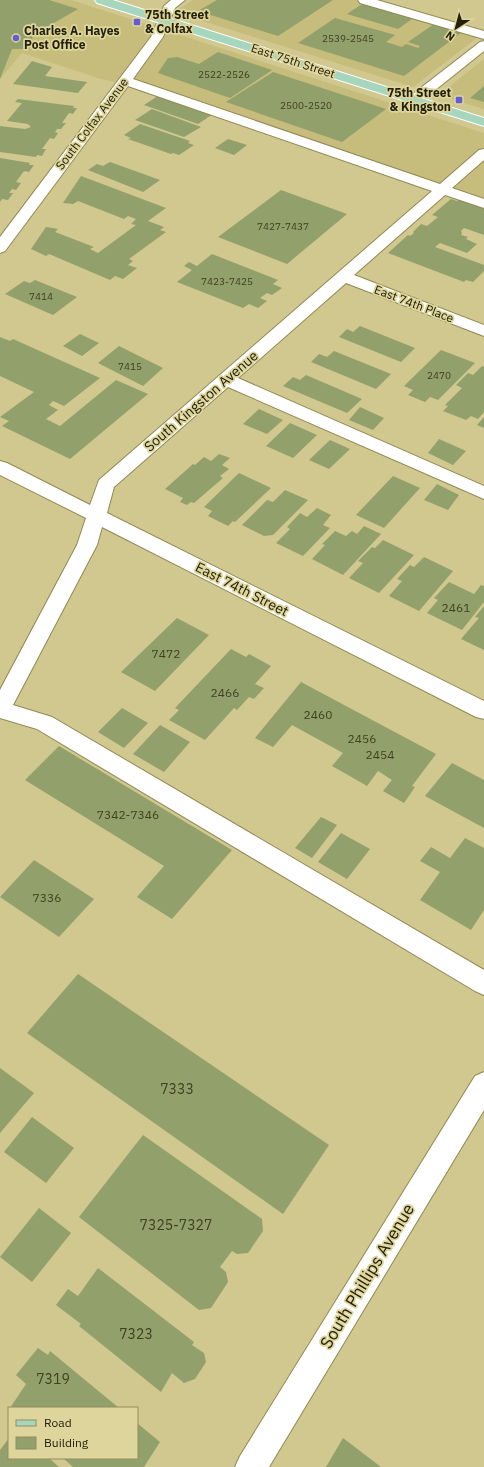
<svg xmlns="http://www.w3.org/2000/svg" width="484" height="1467" viewBox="0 0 484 1467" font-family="'IBM Plex Sans',sans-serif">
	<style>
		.built { fill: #c6bc7b }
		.building { fill: #92a06b }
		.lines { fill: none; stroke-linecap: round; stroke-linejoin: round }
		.minor-casing { stroke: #918952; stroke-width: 2 }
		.major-casing { stroke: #fff; stroke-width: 2 }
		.minor { fill: #fff; fill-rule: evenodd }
		.major { fill: #a7d6be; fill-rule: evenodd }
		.poi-dot { fill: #625dd6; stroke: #ddd59c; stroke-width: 1.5 }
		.labels { text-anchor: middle; stroke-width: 3.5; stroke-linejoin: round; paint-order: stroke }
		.far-number-label { font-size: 10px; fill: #404022 }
		.far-poi-label { font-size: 12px; font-weight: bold; fill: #242009; stroke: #ddd59c; text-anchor: start }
		.far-street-label { font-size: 12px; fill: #242009; stroke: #ddd59c }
		.number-label { font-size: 12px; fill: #404022 }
		.street-label { font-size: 14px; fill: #242009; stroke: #ddd59c }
		.near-number-label { font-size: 14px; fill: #404022 }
		.near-street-label { font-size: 17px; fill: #242009; stroke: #ddd59c }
	</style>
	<rect width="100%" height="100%" fill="#d0c88f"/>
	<!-- built -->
	<path class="built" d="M0,0H71L484,133V207L137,86L101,79L22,53L0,79Z
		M193,0H364L482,34L413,87L174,12Z
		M484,59V109L439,95Z"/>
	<!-- building -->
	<path class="building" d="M0,0H49L78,9L33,35L29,49H12L0,79Z
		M217,0H333L278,36L198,11Z
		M362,4L412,19L398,29L347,14Z
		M335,18L395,35L386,42L402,47L406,44L418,48L420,46L408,42L434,24L462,32L404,76L298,43Z
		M218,52L272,70L230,98L158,73L168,58L177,57L199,64Z
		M32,61L52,67L45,76L87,82L78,93L13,84Z
		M273,72L386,109L342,142L226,102Z
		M484,86V102L470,98Z
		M161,94L216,112L198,124L144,105Z
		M18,99L74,106L73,108H77L73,114L69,113L62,123H66L61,129H57L55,132L58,133L54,139L50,138L42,149H46L42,156L37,155L36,157L0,152V126L25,129L31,127L28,124L7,121L22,103L15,102Z
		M152,109L201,127L184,137L135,120Z
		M140,124L190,141L188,143L194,145L179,155L173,153L171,154L128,139L131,138L124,135Z
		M228,139L247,145L234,155L215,148Z
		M0,158L30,163L29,165H34L29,172L24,171L16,182L21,183L16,190L12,189L9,193H13L8,200L2,199L0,202Z
		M110,162L160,180L143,192L88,170L97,164L103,166Z
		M81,176L166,208L148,221L164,227L160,230L166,232L129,259L133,261L128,265L137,268L123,279L115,276L110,280L49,254L46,256L31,249L46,227L58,229L55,232L94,247L90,249L98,253L136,225L131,224L136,219L128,216L124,219L78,201L73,204L63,203Z
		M281,190L347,214L287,264L218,237Z
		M461,198L484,206V235L464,228L461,231L462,233L461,235L468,237L466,239L477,244L467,253L440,243L435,247L484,265V271L473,282L466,280L464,282L388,253L408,235L410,236L414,233L413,232L421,224L427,226L438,217L432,215L451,199L457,201Z
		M212,254L278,280L273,284L282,288L272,295L267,293L260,298L267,301L258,308L249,304L243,308L177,282L192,270L184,266L189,262L197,266Z
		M35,280L77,297L53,315L5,294L24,281L30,283Z
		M360,326L415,348L401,362L339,337L347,329L353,332Z
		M80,334L99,343L82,356L63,346Z
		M0,337L10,341L13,339L100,378L64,406L53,401L49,405L58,410L46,419L60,426L116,380L148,394L70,459L2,426L9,421L0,417L34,392L0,376Z
		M119,346L163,368L143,386L98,363Z
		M441,350L475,363L438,400L430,397L425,402L408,395L413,390L404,386Z
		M334,351L391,374L376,389L311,362L319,354L327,357Z
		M482,366L484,367V412L478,419L471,416L466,420L443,411L448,406L445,405L462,388L456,385L468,373L473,375Z
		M306,375L362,399L347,413L283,386L293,377L300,380Z
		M360,407L384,418L373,430L349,420Z
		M259,409L283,420L267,434L243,424Z
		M484,417V428L477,425Z
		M290,423L317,435L293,458L266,446Z
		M439,439L466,451L453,465L428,453Z
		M330,440L350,449L329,469L309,460Z
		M219,454L230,458L222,465L229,469L220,476L223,478L194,503L191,502L187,505L180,502L183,498L165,489L193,464L195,465L204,457L211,461Z
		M239,473L271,488L235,522L233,521L228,526L208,516L212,511L204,507Z
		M393,476L420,488L384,528L356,515Z
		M437,484L459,495L448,510L424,500Z
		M285,490L308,500L273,535L264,536L242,525L267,500L273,502Z
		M317,508L331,515L323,525L330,528L303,556L276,543L290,529L287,527L300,513L307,517Z
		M364,526L381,534L343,575L312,559L325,545L322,544L335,531L346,536L352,531L357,534Z
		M383,540L414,555L379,593L349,578L363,563L358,561L372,547L375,548Z
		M424,557L453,571L419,611L389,596L402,581L397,579L410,565L414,567Z
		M449,582L474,594L481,585L484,586V602L462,630L427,613L438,600L434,598Z
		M484,606V650L461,639L479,618L475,617Z
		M177,618L209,635L155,691L121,672Z
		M231,649L246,657L249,654L271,666L255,684L264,688L254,699L249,697L237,710L234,708L205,740L169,720L179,710L175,708Z
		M301,682L436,754L412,786L415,787L404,803L383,791L392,780L378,771L367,786L348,775L332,766L343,753L292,725L273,747L255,738Z
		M122,708L148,723L124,748L98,732Z
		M160,725L190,742L164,772L133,754Z
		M59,746L232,850L172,919L137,897L164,866L25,780Z
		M452,763L484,780V828L425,796Z
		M321,817L337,825L312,858L295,848Z
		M341,833L370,849L347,879L318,862Z
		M465,838L484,848V910L471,930L420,900L440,872L420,861L431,847L450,858Z
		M34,860L94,899L59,937L0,897Z
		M78,974L329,1145L283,1214L27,1033Z
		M0,1068L34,1093L0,1133Z
		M32,1117L74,1148L46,1183L4,1152Z
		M143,1135L262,1219L263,1231L248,1253L237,1254L232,1251L220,1267L226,1272L228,1282L211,1308L199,1310L79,1217Z
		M39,1208L71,1233L32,1282L0,1257Z
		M98,1268L194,1342L192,1345L204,1353L206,1362L195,1379L184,1383L172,1373L161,1392L79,1326L81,1324L56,1305L68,1289L78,1296Z
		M38,1348L48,1355L50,1351L119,1408H10L26,1384L16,1375Z
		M137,1423L160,1442L144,1467H73L63,1458H137Z
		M9,1438V1458H49L59,1467H0V1450Z
		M343,1438L381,1467H326Z"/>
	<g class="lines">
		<defs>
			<path id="minor" d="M171,0H185L175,8L163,37L133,79L440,184L479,150L484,149V160L452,188L484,199V208L445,195L354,275L484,325V336L346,283L238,378L484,486V499L228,387L114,487L107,513L484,701V719L476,717L102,527L97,545L13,705L52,717L484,970V995L475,991L37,729L0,718V690L77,545L86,518L0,475V461L7,463L90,505L99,480L432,191L128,86L5,251L0,253V237L151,37L164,6Z
				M358,0H377L484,31V39L360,3Z
				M484,41V51L419,103H409L407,100L409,97L480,42Z
				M484,1072V1110L269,1467H235L240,1456L475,1076Z"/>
			<path id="major" d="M95,0H113L484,118V126L97,3Z"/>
		</defs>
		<!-- minor casing -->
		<use href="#minor" class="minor-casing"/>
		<!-- major casing -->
		<use href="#major" class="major-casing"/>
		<!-- minor -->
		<use href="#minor" class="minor"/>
		<!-- major -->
		<use href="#major" class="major"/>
	</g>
	<!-- markers -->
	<g class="poi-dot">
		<rect x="133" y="18" width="8" height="8" rx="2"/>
		<circle cx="16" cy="38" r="4"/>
		<rect x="455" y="96" width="8" height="8" rx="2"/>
	</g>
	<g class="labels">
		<!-- far-number labels -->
		<g class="far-number-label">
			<text x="348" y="42">2539-2545</text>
			<text x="224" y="78">2522-2526</text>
			<text x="306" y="109">2500-2520</text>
			<text x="283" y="230">7427-7437</text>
			<text x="227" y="285">7423-7425</text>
			<text x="41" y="300">7414</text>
			<text x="130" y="370">7415</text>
			<text x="439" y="379">2470</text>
		</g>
		<!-- far-poi labels -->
		<g class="far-poi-label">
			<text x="145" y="19">75th Street<tspan x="145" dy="14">&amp; Colfax</tspan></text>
			<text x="24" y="35">Charles A. Hayes<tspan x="24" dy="14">Post Office</tspan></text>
			<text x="451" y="97" text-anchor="end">75th Street<tspan x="451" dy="14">&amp; Kingston</tspan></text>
		</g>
		<!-- far-street labels -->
		<g class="far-street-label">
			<text transform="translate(293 61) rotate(18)" y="4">East 75th Street</text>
			<text transform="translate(92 124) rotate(-53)" y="4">South Colfax Avenue</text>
			<text transform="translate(414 304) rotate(21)" y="4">East 74th Place</text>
		</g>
		<!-- number labels -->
		<g class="number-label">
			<text x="456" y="612">2461</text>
			<text x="166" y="658">7472</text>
			<text x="225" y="697">2466</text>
			<text x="318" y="719">2460</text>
			<text x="362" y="743">2456</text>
			<text x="380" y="759">2454</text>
			<text x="128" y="819">7342-7346</text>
			<text x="47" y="902">7336</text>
		</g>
		<!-- street labels -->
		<g class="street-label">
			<text transform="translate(201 401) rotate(-41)" y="5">South Kingston Avenue</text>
			<text transform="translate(242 589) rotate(27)" y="5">East 74th Street</text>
		</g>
		<!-- near-number labels -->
		<g class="near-number-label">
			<text x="177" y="1094">7333</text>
			<text x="176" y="1230">7325-7327</text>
			<text x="136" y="1339">7323</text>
			<text x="53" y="1384">7319</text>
		</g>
		<!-- near-street labels -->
		<g class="near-street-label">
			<text transform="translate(367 1276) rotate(-59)" y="6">South Phillips Avenue</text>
		</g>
	</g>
	<!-- legend -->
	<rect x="8" y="1407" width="130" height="52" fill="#ddd59c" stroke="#938d61"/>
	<rect x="16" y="1420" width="20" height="6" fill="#a7d6be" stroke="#938d61"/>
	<text x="44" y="1427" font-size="12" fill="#242009">Road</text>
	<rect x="16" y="1437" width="20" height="12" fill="#92a06b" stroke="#938d61"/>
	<text x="44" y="1447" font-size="12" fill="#242009">Building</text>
	<!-- north arrow -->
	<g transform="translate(456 28) rotate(216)" stroke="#ddd59c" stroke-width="3" paint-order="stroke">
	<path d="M0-3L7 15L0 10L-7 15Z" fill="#242009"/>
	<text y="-6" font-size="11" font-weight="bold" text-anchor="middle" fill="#242009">N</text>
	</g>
</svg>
